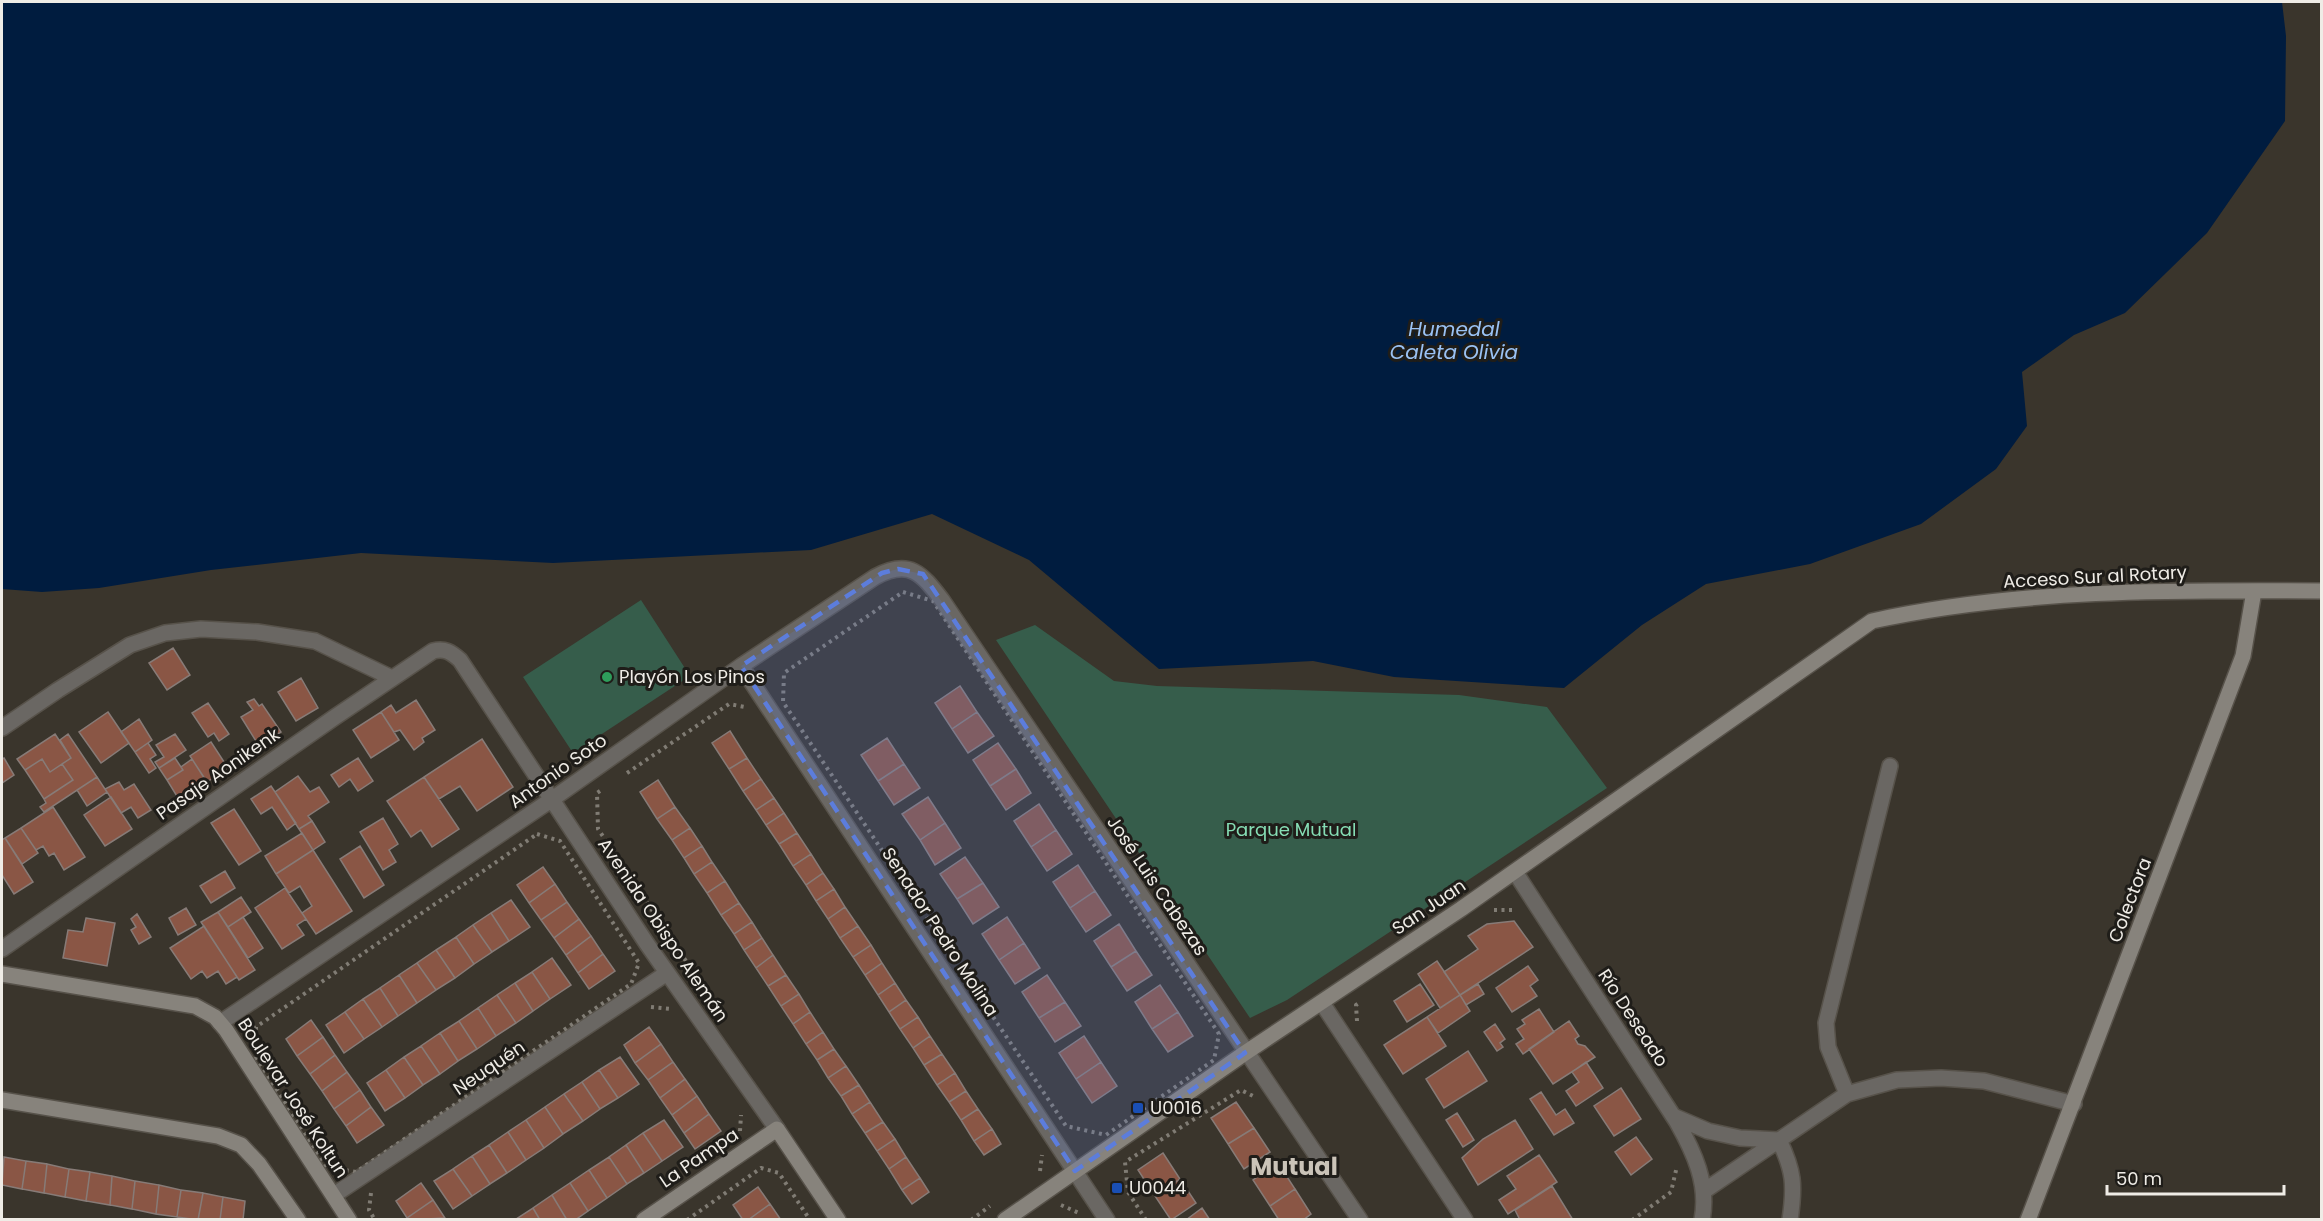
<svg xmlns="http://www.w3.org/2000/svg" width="2323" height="1221" viewBox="0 0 2323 1221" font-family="Poppins,sans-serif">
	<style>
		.green { fill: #365d4b }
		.water { fill: #001c3f }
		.building { fill: #8a5645; stroke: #877b77; stroke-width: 1.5 }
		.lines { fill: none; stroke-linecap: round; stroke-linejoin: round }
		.street-casing { stroke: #57524a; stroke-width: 18 }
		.secondary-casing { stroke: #57524a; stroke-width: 18 }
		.path { stroke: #807c74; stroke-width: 4; stroke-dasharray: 3 4.5; stroke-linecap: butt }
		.street { stroke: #6a6763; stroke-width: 15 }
		.secondary { stroke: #87837c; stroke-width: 15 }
		.marked { fill: #5c7ddc; fill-opacity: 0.2; stroke: #5c7ddc; stroke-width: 4.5; stroke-dasharray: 12 8; stroke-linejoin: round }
		.leisure-dot { fill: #2e9e5b; stroke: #1f1d19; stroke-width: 2 }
		.transit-dot { fill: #1a4fb4; stroke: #1f1d19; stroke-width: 2 }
		.labels { text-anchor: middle; stroke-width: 6; stroke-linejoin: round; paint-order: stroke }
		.street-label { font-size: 18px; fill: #efece6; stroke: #1f1d19 }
		.poi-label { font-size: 18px; fill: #efece6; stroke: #1f1d19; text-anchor: start }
		.park-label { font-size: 18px; fill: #86deb5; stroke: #1f1d19 }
		.water-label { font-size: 20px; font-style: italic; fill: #9ac2f4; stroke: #1f1d19 }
		.district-label { font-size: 24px; font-weight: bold; fill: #cac3b8; stroke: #1f1d19 }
	</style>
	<rect width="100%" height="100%" fill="#3a352c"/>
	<!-- green -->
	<path class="green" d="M641,600L690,676L573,753L523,677Z
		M1035,625L1114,681L1157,686L1459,695L1547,707L1607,788L1287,1000L1250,1018L996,640Z"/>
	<!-- water -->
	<path class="water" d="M2,2H2282L2286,36L2285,121L2207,233L2125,313L2074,335L2022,372L2027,426L1996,469L1921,524L1810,564L1706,584L1642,625L1564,688L1394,677L1313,661L1159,669L1029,560L932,514L811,550L553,563L361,553L211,570L99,588L42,592L2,589Z"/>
	<!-- building -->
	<path class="building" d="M173,648L190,675L167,690L149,663Z
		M301,678L318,708L296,721L278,692Z
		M960,686L977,712L952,729L935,703Z
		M254,699L259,706L262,704L281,732L259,746L241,717L253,710L247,702Z
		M416,700L435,730L422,738L424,742L414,750L400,730L394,732L381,712L391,705L396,713Z
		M208,703L229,734L219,741L214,733L208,737L192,713Z
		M108,712L129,743L101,763L79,732Z
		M381,712L399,740L371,758L353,730Z
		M977,712L994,736L968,753L952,729Z
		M139,719L152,740L135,752L121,732Z
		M730,731L747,758L729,769L712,743Z
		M55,734L71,758L50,772L42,759L25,770L17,759Z
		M68,734L97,777L44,812L40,807L46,803L44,799L73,780L62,764L71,758L60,740Z
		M175,734L186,750L159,768L155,762L164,757L156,745Z
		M887,738L904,764L878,781L861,755Z
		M482,739L513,787L477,811L460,786L439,799L424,777Z
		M211,742L228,768L207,782L190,756Z
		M148,743L156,755L150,759L156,768L149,773L135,752Z
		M998,743L1016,769L990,786L973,760Z
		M4,758L14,775L2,783V759Z
		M175,758L183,770L167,780L159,768Z
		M358,758L373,781L358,791L350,779L339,787L331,775Z
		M747,758L761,779L743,791L729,769Z
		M42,759L50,772L62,764L73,780L44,799L25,770Z
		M192,759L208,784L199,790L196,786L178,798L167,780L183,770L181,767Z
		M904,764L920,788L894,805L878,781Z
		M1016,769L1031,793L1006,810L990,786Z
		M298,776L310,792L319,787L329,802L308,816L312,821L299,829L275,792Z
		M97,777L107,792L87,806L77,790Z
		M424,777L459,829L432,847L421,830L411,837L387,801Z
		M761,779L774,798L756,810L743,791Z
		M658,780L675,807L657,819L640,792Z
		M119,782L124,790L134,784L151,810L138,818L131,807L121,813L105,789Z
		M271,786L296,823L287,830L272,807L261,814L251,799Z
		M111,797L132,829L105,846L84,815Z
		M928,797L945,823L920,840L902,814Z
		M774,798L784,813L766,825L756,810Z
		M1039,804L1056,830L1031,847L1014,821Z
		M53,807L85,857L64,870L54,853L49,856L43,846L36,850L21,828Z
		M675,807L690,828L672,840L657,819Z
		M234,809L261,851L239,865L211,823Z
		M784,813L797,833L779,844L766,825Z
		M383,818L398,844L389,850L396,862L383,870L360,832Z
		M312,821L325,842L313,850L299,829Z
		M945,823L961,848L935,865L920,840Z
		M21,828L38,853L22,864L5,838Z
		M690,828L702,846L684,858L672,840Z
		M1056,830L1072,854L1047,871L1031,847Z
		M302,833L313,850L276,874L265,856Z
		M797,833L811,854L793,866L779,844Z
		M5,838L33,882L14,894L2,875V840Z
		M360,846L384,885L364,898L340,859Z
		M702,846L712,862L694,874L684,858Z
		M313,850L352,911L316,934L302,913L312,906L300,886L289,893L276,874Z
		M811,854L823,873L806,885L793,866Z
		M965,857L983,883L957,899L940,874Z
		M712,862L725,881L707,893L694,874Z
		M1078,865L1095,891L1070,908L1053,882Z
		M543,867L555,884L529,903L517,885Z
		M225,871L235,888L211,903L200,886Z
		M823,873L834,889L816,901L806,885Z
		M725,881L739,903L721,915L707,893Z
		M983,883L999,907L973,924L957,899Z
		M555,884L567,902L541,920L529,903Z
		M285,888L306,919L297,925L304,935L282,949L255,908Z
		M834,889L845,907L828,919L816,901Z
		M1095,891L1111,915L1086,932L1070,908Z
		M241,897L251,912L228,927L218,912Z
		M511,900L530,927L509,941L491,913Z
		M567,902L579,919L554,938L541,920Z
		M739,903L752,922L734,934L721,915Z
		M845,907L858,926L840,938L828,919Z
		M186,908L196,925L178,935L169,918Z
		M218,912L255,970L239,980L201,922Z
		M491,913L509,941L492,952L473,925Z
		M137,914L151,937L139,944L131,930L136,927L131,919Z
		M243,917L263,948L248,958L228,927Z
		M1007,917L1024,943L999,960L982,934Z
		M86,918L115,923L107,966L63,958L68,930L83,932Z
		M579,919L591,936L566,955L554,938Z
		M1514,921L1533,947L1460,995L1444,972L1478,949L1468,936L1487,924Z
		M752,922L762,938L744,950L734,934Z
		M1119,924L1136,951L1111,967L1094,941Z
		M473,925L492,952L474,964L456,937Z
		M204,926L237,977L226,984L218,971L207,978L202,971L191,979L170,948Z
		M858,926L871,945L853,957L840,938Z
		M591,936L603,954L578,973L566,955Z
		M456,937L474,964L455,978L436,950Z
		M762,938L773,955L756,968L744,950Z
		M1024,943L1040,968L1015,984L999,960Z
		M871,945L882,963L865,975L853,957Z
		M436,950L455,978L436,990L417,963Z
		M1136,951L1152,975L1127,991L1111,967Z
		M603,954L615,971L589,989L578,973Z
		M773,955L786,975L768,986L756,968Z
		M552,958L571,985L550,999L532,972Z
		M1437,961L1460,995L1440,1008L1418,974Z
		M417,963L436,990L417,1003L399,975Z
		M882,963L895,983L878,995L865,975Z
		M1528,966L1538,980L1530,986L1537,996L1512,1012L1496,988Z
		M532,972L550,999L533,1011L515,983Z
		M399,975L417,1003L398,1016L380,988Z
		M786,975L799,994L781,1006L768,986Z
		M1047,975L1065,1002L1039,1018L1022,992Z
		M515,983L533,1011L516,1023L497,995Z
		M895,983L906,1000L889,1012L878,995Z
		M1420,984L1434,1005L1407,1022L1394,1001Z
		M1478,984L1484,994L1466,1005L1460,995Z
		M1160,985L1178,1012L1152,1029L1135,1002Z
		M380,988L398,1016L382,1027L363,999Z
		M799,994L810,1012L793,1024L781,1006Z
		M497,995L516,1023L496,1036L478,1008Z
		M1460,995L1470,1011L1438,1033L1427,1017Z
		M363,999L382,1027L364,1039L345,1012Z
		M906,1000L918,1017L900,1029L889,1012Z
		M1065,1002L1081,1026L1055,1042L1039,1018Z
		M478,1008L496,1036L477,1049L459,1021Z
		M1539,1009L1554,1032L1523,1054L1516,1044L1524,1039L1517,1029L1525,1024L1522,1020Z
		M345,1012L364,1039L344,1053L326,1025Z
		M810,1012L823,1032L806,1044L793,1024Z
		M1178,1012L1193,1036L1168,1052L1152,1029Z
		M918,1017L930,1036L913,1048L900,1029Z
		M1427,1017L1446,1046L1403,1074L1384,1045Z
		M311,1020L323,1037L297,1056L286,1039Z
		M459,1021L477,1049L458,1061L440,1033Z
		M1569,1021L1579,1036L1575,1039L1578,1044L1585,1046L1595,1057L1553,1084L1529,1049Z
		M1495,1024L1505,1039L1500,1043L1503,1047L1497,1051L1484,1032Z
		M649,1027L661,1044L635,1063L624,1045Z
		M823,1032L834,1049L817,1060L806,1044Z
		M440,1033L458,1061L440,1074L421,1046Z
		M930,1036L942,1054L924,1065L913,1048Z
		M1084,1036L1101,1062L1076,1079L1059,1053Z
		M323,1037L335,1055L310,1074L297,1056Z
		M661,1044L673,1062L648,1080L635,1063Z
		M421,1046L440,1074L423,1085L404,1057Z
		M834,1049L846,1066L828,1078L817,1060Z
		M1468,1051L1487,1081L1444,1108L1426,1079Z
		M942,1054L955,1073L937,1085L924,1065Z
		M335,1055L347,1072L322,1091L310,1074Z
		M404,1057L423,1085L405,1098L386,1070Z
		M620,1057L639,1084L618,1098L599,1070Z
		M673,1062L685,1079L660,1098L648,1080Z
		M1101,1062L1117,1086L1092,1103L1076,1079Z
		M1586,1062L1603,1088L1576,1106L1566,1091L1579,1082L1572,1072Z
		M846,1066L859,1085L841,1096L828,1078Z
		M386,1070L405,1098L385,1111L367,1083Z
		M599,1070L618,1098L600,1109L582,1082Z
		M347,1072L360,1090L334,1109L322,1091Z
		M955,1073L966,1091L949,1102L937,1085Z
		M685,1079L697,1096L672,1115L660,1098Z
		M582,1082L600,1109L583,1121L564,1094Z
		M859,1085L870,1102L852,1114L841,1096Z
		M1621,1088L1641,1119L1614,1136L1594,1106Z
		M360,1090L371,1107L346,1126L334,1109Z
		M966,1091L978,1109L961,1120L949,1102Z
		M1541,1092L1556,1115L1565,1109L1574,1123L1554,1135L1530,1099Z
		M564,1094L583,1121L563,1134L545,1107Z
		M697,1096L709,1114L684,1133L672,1115Z
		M870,1102L883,1122L865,1133L852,1114Z
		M1236,1102L1254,1128L1228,1144L1211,1118Z
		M371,1107L384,1125L357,1143L346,1126Z
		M545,1107L563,1134L544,1148L526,1120Z
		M978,1109L992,1129L974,1141L961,1120Z
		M1457,1113L1474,1140L1463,1147L1446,1120Z
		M709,1114L721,1131L695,1149L684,1133Z
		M526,1120L544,1148L526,1160L508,1132Z
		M664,1120L683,1147L662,1161L643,1133Z
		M1515,1120L1533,1149L1478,1185L1462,1158L1483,1139Z
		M883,1122L895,1139L877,1151L865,1133Z
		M1254,1128L1270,1152L1244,1169L1228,1144Z
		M992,1129L1001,1144L984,1155L974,1141Z
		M508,1132L526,1160L507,1173L489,1145Z
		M643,1133L662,1161L644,1173L626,1145Z
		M1636,1137L1652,1159L1631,1175L1615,1152Z
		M895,1139L906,1157L889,1169L877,1151Z
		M489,1145L507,1173L490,1184L472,1156Z
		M626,1145L644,1173L627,1184L609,1157Z
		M1163,1153L1180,1179L1155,1196L1138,1170Z
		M1539,1155L1557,1182L1508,1214L1499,1200L1516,1189L1507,1176Z
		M472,1156L490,1184L472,1196L453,1169Z
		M4,1157L26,1161L22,1189L2,1185Z
		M609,1157L627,1184L607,1198L589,1170Z
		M906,1157L920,1178L902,1190L889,1169Z
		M26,1161L47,1164L44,1193L22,1189Z
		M1278,1163L1295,1189L1270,1206L1253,1180Z
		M47,1164L69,1169L65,1197L44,1193Z
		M69,1169L90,1172L86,1201L65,1197Z
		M453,1169L472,1196L453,1209L434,1181Z
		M589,1170L607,1198L588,1211L570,1183Z
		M90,1172L112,1176L110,1205L86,1201Z
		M112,1176L135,1181L132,1209L110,1205Z
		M920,1178L929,1192L912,1204L902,1190Z
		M1180,1179L1196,1203L1171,1220L1155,1196Z
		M135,1181L159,1185L156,1214L132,1209Z
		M421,1183L433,1200L407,1218L396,1201Z
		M570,1183L588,1211L575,1220H567L552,1195Z
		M159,1185L181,1190L177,1217L156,1214Z
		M1552,1186L1573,1220H1520L1515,1210Z
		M758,1187L770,1204L748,1220H743L733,1205Z
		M1295,1189L1311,1214L1303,1220H1279L1270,1206Z
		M181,1190L203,1193L198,1220L177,1217Z
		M203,1193L223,1197L220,1220H198Z
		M552,1195L567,1220H540L533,1208Z
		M223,1197L245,1201L243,1220H220Z
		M433,1200L445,1218L408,1220L407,1218Z
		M770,1204L781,1220H748Z
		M533,1208L540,1220L516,1219Z
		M1202,1208L1210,1220H1186Z"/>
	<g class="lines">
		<defs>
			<path id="street" d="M741,666L1107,1220
				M2,728L58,690L130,645L165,633L201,629L257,632L315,641L392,678
				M1515,872L1677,1122C1694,1152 1709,1184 1702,1220
				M2,949L335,717L433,651C445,648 451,652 460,660L647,944L777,1129
				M1322,1003L1465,1220
				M220,1023L551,800L741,666L875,577C910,558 922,574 942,600L1360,1220
				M1847,1094L1828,1047L1826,1023L1890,766
				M1673,1116L1708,1131L1740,1138L1779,1140C1794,1171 1795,1185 1790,1220
				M1704,1191L1847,1094L1897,1080L1941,1078L1984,1081L2074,1104
				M334,1195L667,973"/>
			<path id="secondary" d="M2,974L195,1006L215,1017L226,1030L349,1220
				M2,1100L218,1136L241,1145L259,1164L298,1220
				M644,1220L777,1129L838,1220
				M1005,1220L1245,1053L1461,909L1872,621C2018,589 2172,590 2322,591
				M2028,1220L2243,656L2254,591"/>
		</defs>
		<!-- street casing -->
		<use href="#street" class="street-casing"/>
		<!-- secondary casing -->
		<use href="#secondary" class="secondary-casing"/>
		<!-- path -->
		<path class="path" d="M903,592L933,601L1219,1034L1214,1060L1106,1135L1066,1126L783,702L784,673Z
			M627,773L729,704L745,707
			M600,791L597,793L598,829L708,994
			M537,834L560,841L639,963L631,984L356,1172L327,1167L256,1057V1027Z
			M1494,910H1516
			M651,1007L671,1009
			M1357,1021L1356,1005L1359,1003
			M740,1131L741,1115
			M1040,1171L1042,1155
			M371,1193L369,1210L375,1220
			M1061,1205L1079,1213
			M687,1220L761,1168L779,1173L810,1220
			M971,1220L990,1206
			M1146,1220L1128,1192L1125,1162L1241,1090L1253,1096
			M1632,1220L1671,1192L1677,1166"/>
		<!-- street -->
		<use href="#street" class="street"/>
		<!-- secondary -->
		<use href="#secondary" class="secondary"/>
	</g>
	<!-- marked area -->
	<path class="marked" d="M898,569L923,574L1245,1053L1075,1171L741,666L882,573Z"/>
	<!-- markers -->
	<circle class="leisure-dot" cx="607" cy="677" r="6"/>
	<g class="transit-dot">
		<rect x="1132" y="1102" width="12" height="12" rx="3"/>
		<rect x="1111" y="1182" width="12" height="12" rx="3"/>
	</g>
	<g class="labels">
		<!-- street labels -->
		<g class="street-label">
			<text transform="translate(2095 577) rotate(-3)" y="6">Acceso Sur al Rotary</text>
			<text transform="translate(558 771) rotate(-35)" y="6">Antonio Soto</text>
			<text transform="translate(218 774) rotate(-35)" y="6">Pasaje Aonikenk</text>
			<text transform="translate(1157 886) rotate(56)" y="6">José Luis Cabezas</text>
			<text transform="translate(2130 900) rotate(-69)" y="6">Colectora</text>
			<text transform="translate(1429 907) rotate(-34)" y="6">San Juan</text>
			<text transform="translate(663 930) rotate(56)" y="6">Avenida Obispo Alemán</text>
			<text transform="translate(940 932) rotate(57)" y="6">Senador Pedro Molina</text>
			<text transform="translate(1633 1018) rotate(57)" y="6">Río Deseado</text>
			<text transform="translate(489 1068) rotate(-34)" y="6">Neuquén</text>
			<text transform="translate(293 1098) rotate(57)" y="6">Boulevar José Koltun</text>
			<text transform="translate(699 1158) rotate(-34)" y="6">La Pampa</text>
		</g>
		<!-- poi labels -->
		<g class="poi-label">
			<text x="619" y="683">Playón Los Pinos</text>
			<text x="1150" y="1114">U0016</text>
			<text x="1129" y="1194">U0044</text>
		</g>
		<!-- park labels -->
		<g class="park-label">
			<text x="1291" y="836">Parque Mutual</text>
		</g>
		<!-- water labels -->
		<g class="water-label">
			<text x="1454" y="336">Humedal<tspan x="1454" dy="23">Caleta Olivia</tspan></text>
		</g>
		<!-- district labels -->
		<g class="district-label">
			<text x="1294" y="1175">Mutual</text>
		</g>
	</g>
	<!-- border -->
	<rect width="2323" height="1221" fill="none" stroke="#efece6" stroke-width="6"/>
	<!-- scale -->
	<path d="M2107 1185v9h177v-9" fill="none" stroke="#efece6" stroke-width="3"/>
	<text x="2116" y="1185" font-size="18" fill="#efece6" stroke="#1f1d19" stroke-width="4.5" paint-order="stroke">50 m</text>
</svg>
